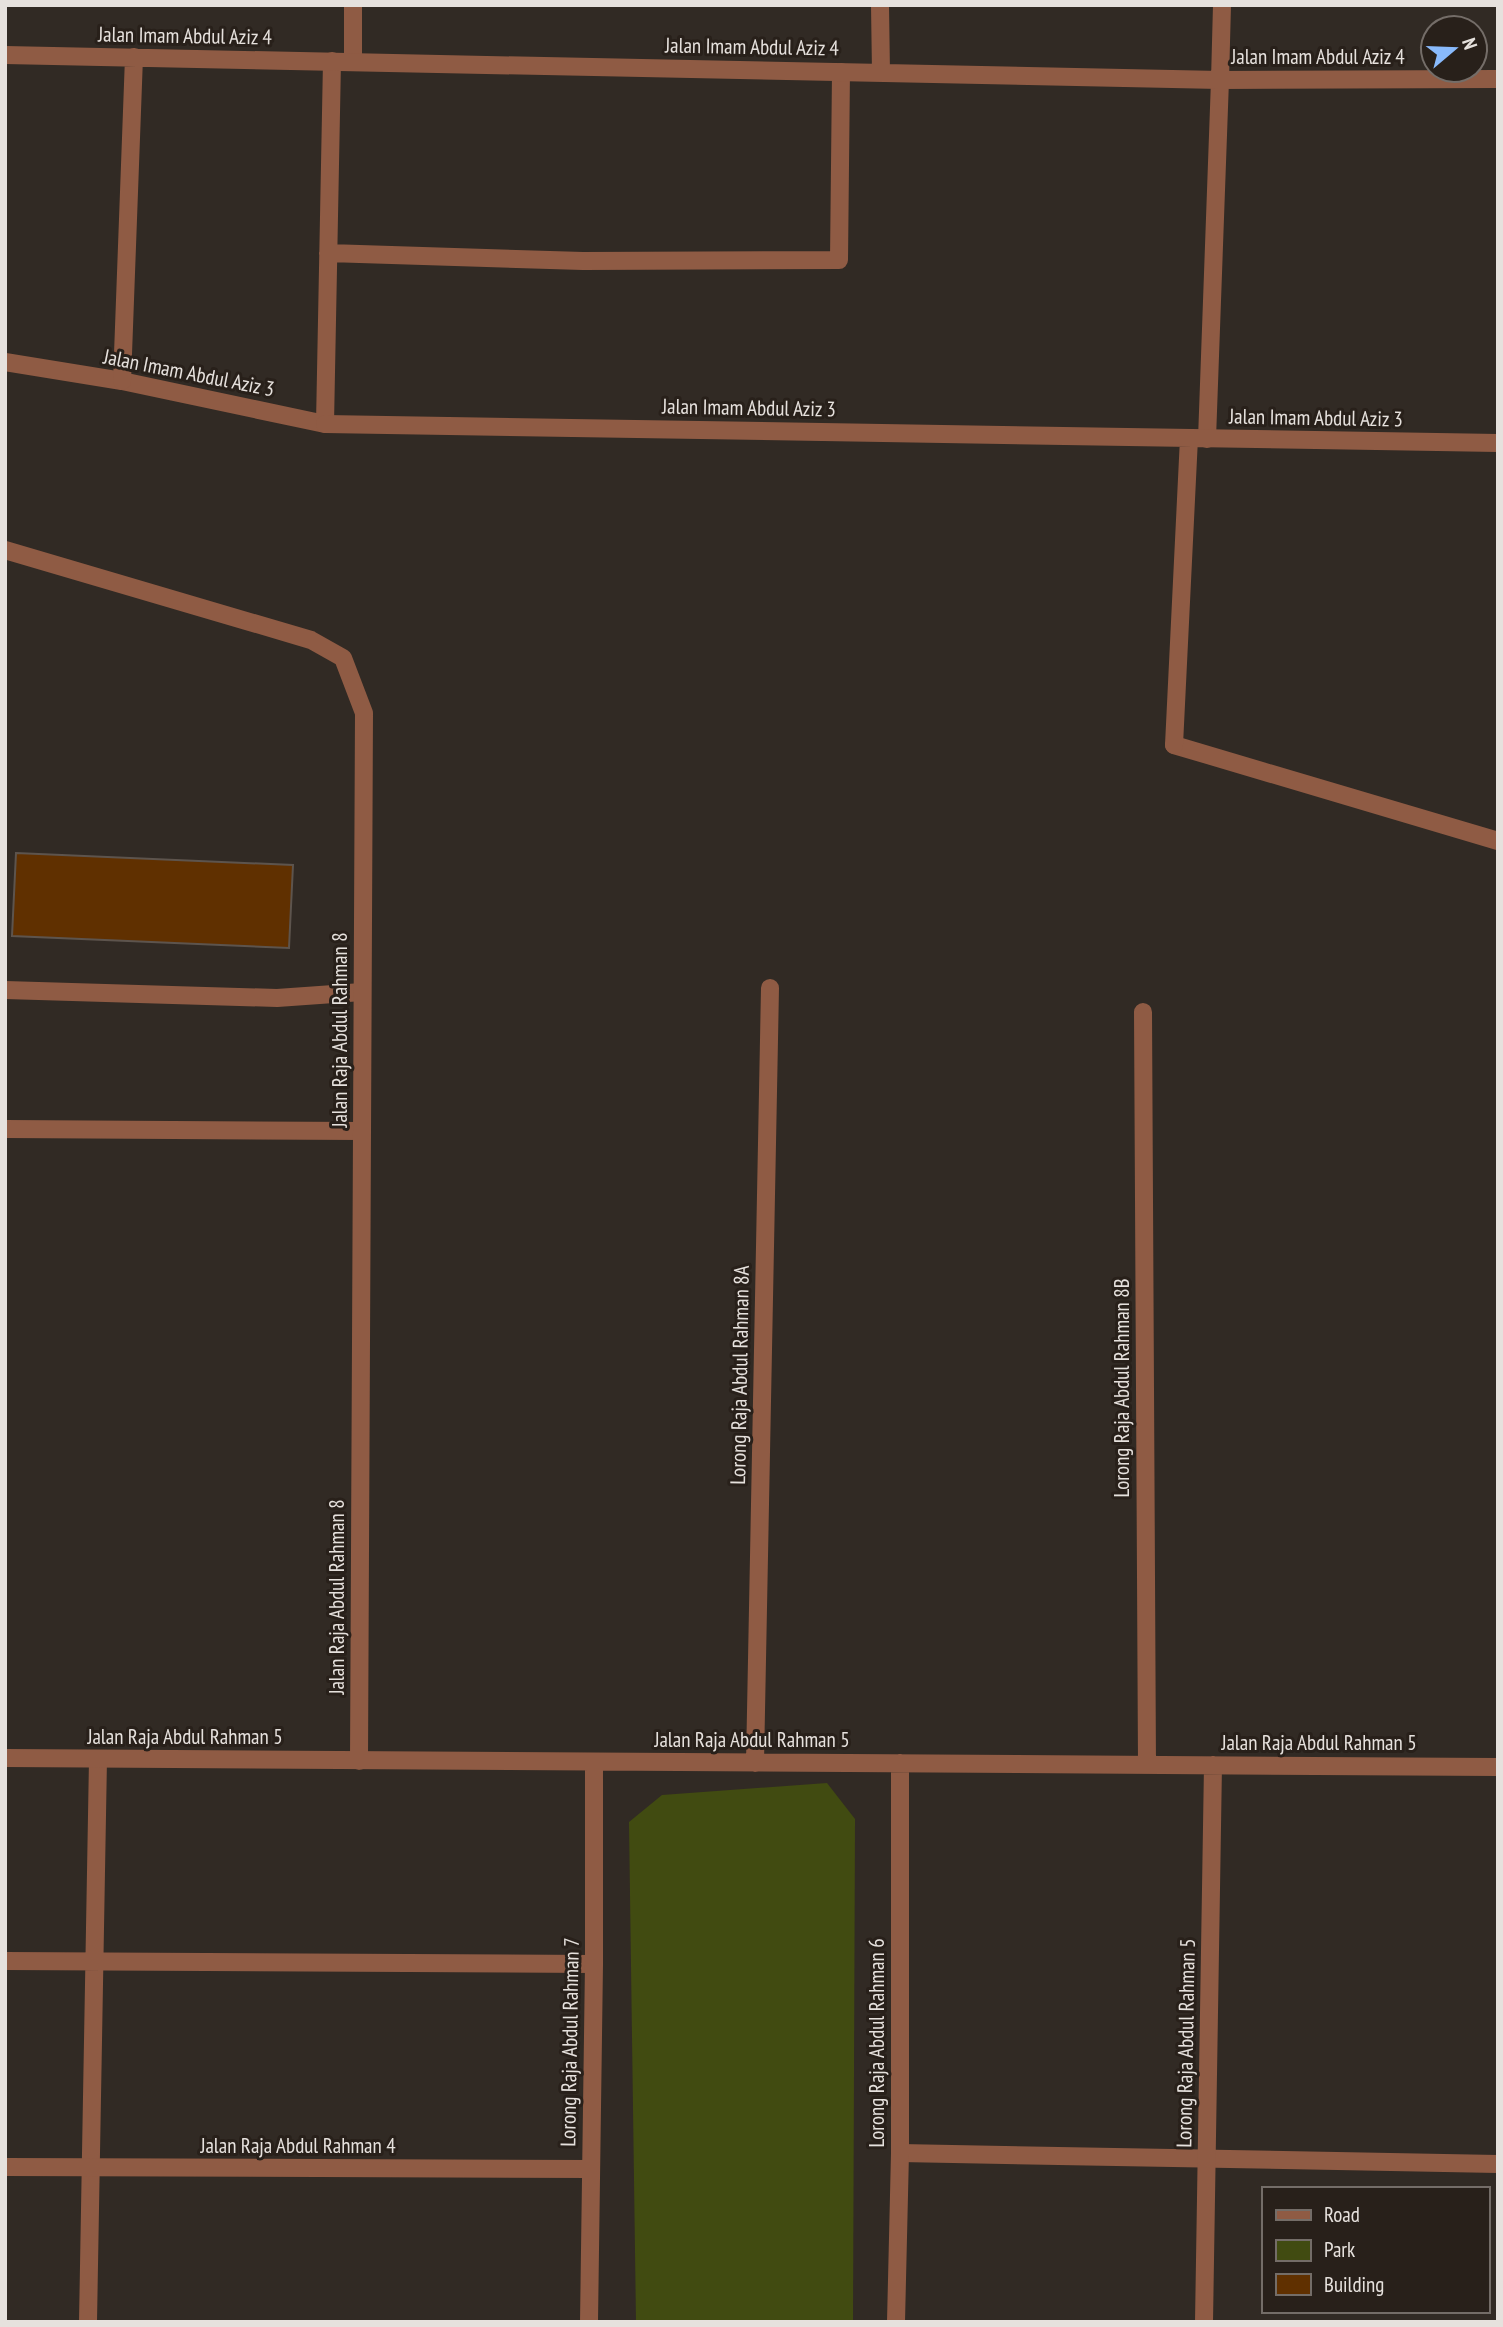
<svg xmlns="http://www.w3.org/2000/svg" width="1503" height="2327" viewBox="0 0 1503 2327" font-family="'PT Sans Narrow',sans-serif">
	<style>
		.green { fill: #414b11 }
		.building { fill: #603000; stroke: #5d544d; stroke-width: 2 }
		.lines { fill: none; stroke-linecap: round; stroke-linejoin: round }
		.service { stroke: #8f5b44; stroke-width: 18 }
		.minor { stroke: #8f5b44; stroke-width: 18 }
		.labels { text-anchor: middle; stroke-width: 6; stroke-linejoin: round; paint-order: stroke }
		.street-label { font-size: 21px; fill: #e6e1dd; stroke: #28201a }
	</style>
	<rect width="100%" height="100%" fill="#312a24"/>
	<!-- green -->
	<path class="green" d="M827,1783L855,1819L853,2322H636L629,1822L662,1795Z"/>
	<!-- building -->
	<path class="building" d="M16,853L293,865L289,948L12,936Z"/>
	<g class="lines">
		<!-- service -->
		<path class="service" d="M353,62V5
			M328,253L583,261L839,260L841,72
			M5,362L122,381L325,424L332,61
			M1207,439L1220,80
			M1174,745L1498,841
			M5,990L277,998L362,992
			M5,1129L362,1131
			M5,1961L594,1964
			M900,2153L1498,2164
			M88,2322L98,1759"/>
		<!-- minor -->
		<path class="minor" d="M880,5L881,73
			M5,55L1220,80L1498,79
			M1220,80L1222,5
			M122,381L134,57
			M325,424L1498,443
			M5,550L311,640L343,658L364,713L359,1761
			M1174,745L1189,438
			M1143,1012L1147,1765
			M5,1758L1498,1767
			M755,1763L770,988
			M5,2167L591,2169
			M589,2322L594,1964V1762
			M896,2322L900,2153V1763
			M1204,2322L1213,1765"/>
	</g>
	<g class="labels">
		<!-- street labels -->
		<g class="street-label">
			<text transform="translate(185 36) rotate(1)" y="7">Jalan Imam Abdul Aziz 4</text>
			<text transform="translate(752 47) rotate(1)" y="7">Jalan Imam Abdul Aziz 4</text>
			<text x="1318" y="64">Jalan Imam Abdul Aziz 4</text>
			<text transform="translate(189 373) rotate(11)" y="7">Jalan Imam Abdul Aziz 3</text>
			<text transform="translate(749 408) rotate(1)" y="7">Jalan Imam Abdul Aziz 3</text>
			<text transform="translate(1316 418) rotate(1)" y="7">Jalan Imam Abdul Aziz 3</text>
			<text transform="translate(340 1030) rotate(-90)" y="7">Jalan Raja Abdul Rahman 8</text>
			<text transform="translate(740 1375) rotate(-89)" y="7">Lorong Raja Abdul Rahman 8A</text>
			<text transform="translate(1122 1388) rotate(-90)" y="7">Lorong Raja Abdul Rahman 8B</text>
			<text transform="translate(337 1597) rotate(-90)" y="7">Jalan Raja Abdul Rahman 8</text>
			<text x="185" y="1744">Jalan Raja Abdul Rahman 5</text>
			<text x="752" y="1747">Jalan Raja Abdul Rahman 5</text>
			<text x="1319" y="1750">Jalan Raja Abdul Rahman 5</text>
			<text transform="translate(570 2042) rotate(-89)" y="7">Lorong Raja Abdul Rahman 7</text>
			<text transform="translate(877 2043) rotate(-90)" y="7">Lorong Raja Abdul Rahman 6</text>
			<text transform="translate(1186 2043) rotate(-89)" y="7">Lorong Raja Abdul Rahman 5</text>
			<text x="298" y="2153">Jalan Raja Abdul Rahman 4</text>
		</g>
	</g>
	<!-- border -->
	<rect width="1503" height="2327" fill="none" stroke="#e6e1dd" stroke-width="14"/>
	<!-- legend -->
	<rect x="1262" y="2187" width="228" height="126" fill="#28201a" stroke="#746d68" stroke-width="2"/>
	<rect x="1276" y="2210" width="35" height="10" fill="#8f5b44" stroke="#746d68" stroke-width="2"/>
	<text x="1324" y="2222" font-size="21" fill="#e6e1dd">Road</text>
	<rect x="1276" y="2240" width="35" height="21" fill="#414b11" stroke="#746d68" stroke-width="2"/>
	<text x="1324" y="2257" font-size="21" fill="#e6e1dd">Park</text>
	<rect x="1276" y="2274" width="35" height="21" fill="#603000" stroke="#746d68" stroke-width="2"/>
	<text x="1324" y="2292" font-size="21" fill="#e6e1dd">Building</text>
	<!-- north arrow -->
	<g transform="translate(1454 49) rotate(71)"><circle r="33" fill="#28201a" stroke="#746d68" stroke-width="2"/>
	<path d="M0-5L12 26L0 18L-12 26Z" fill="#89bafc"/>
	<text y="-10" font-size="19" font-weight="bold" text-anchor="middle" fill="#e6e1dd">N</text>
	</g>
</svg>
